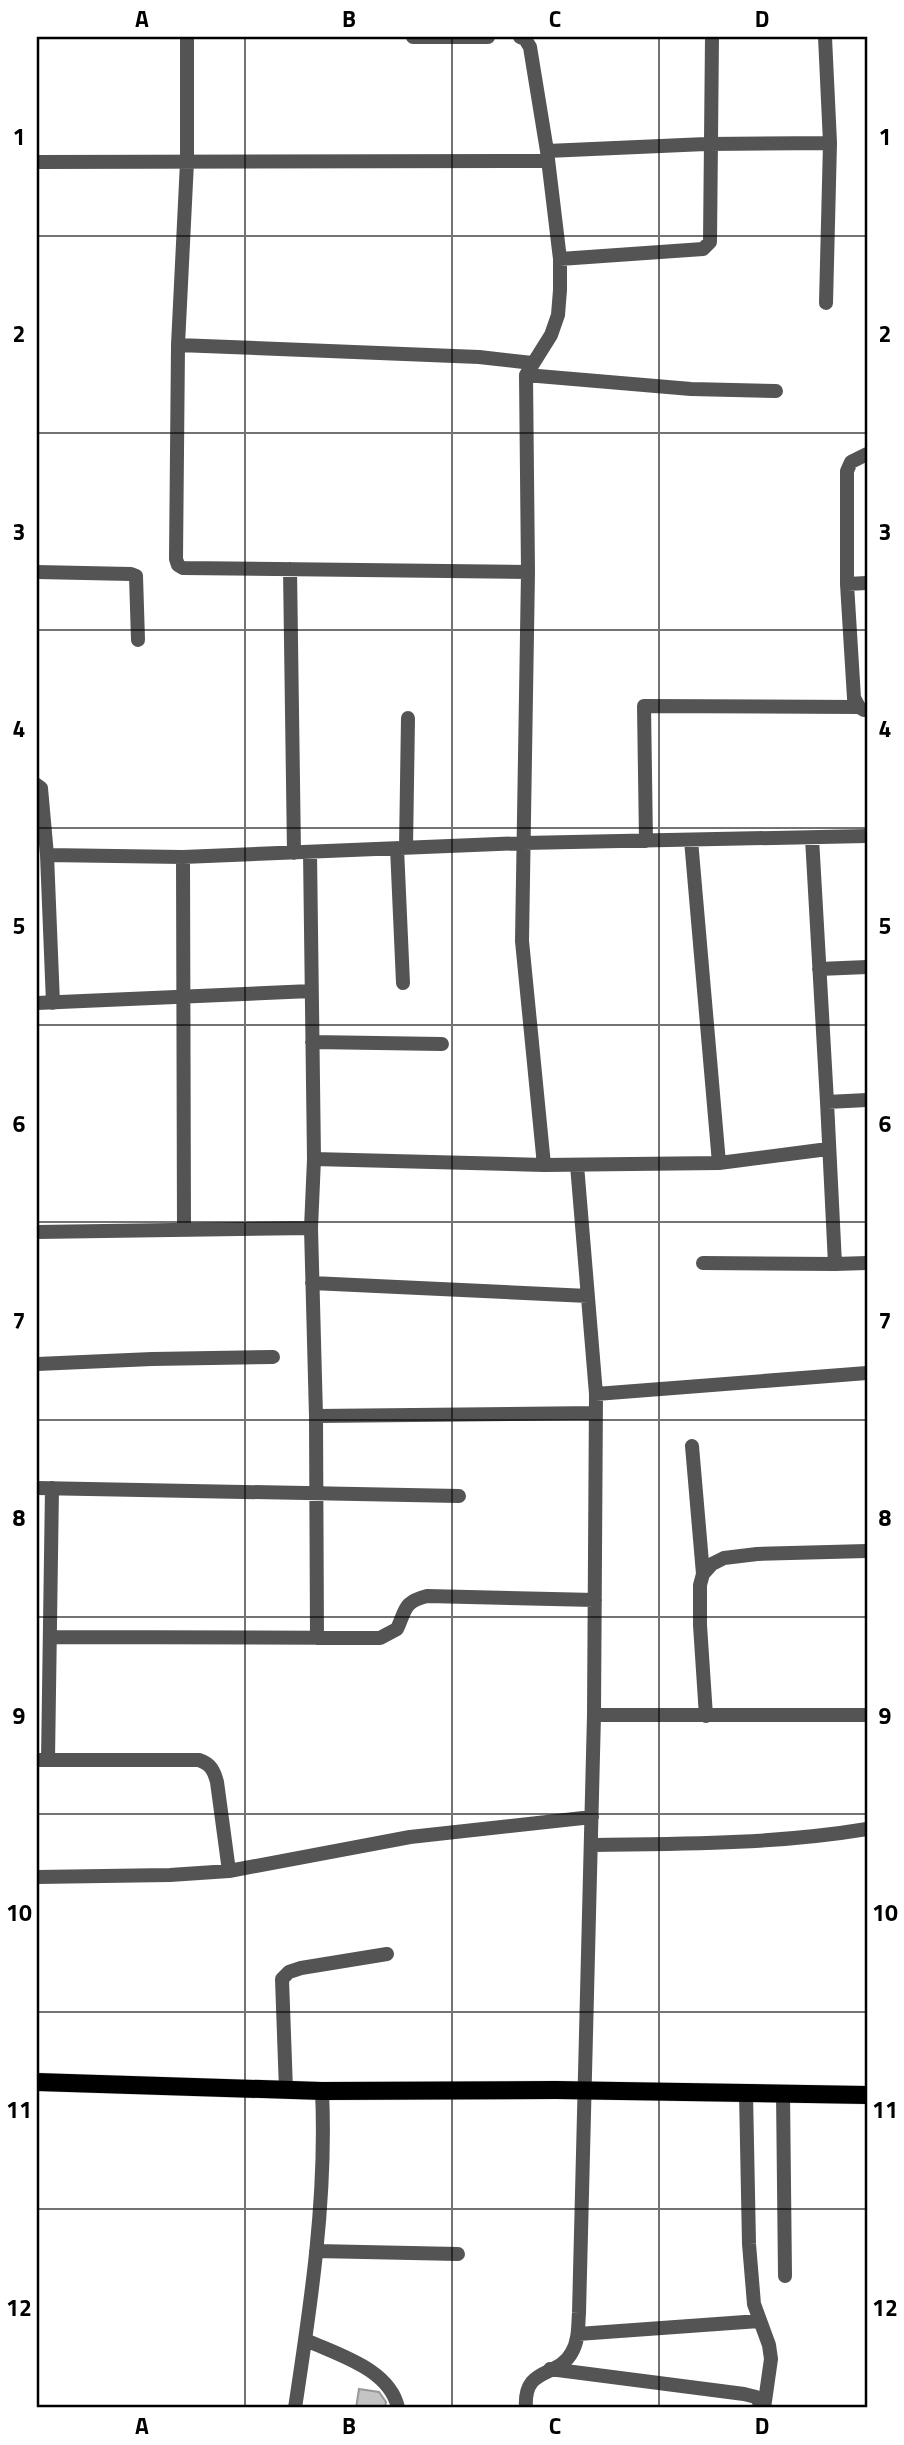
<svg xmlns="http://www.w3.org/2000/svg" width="904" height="2445" viewBox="0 0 904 2445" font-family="'Titillium Web',sans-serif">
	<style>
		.building { fill: #c4c4c4; stroke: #989898; stroke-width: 2 }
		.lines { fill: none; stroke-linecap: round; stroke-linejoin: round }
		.primary-casing { stroke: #dbdbdb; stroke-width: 19 }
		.street { stroke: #545454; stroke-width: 14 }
		.primary { stroke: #000; stroke-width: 18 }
		.grid { fill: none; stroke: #000; stroke-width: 2; stroke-opacity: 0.55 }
		.neatline { fill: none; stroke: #000; stroke-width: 2.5 }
		.grid-label { font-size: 23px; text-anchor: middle; font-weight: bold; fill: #000 }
	</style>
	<rect width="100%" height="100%" fill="#fff"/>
	<!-- building -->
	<path class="building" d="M359,2389L379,2392L386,2402L385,2408H356Z"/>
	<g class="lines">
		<defs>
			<path id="primary" d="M37,2082L322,2091L556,2090L867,2095"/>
		</defs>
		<!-- primary casing -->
		<use href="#primary" class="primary-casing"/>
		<!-- street -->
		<path class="street" d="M187,37V162L178,345L176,559L178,565L183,568L528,572L526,375L551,335L558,315L560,290V259L547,151L530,47L525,39L520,37
			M413,37H488
			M825,37L830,143
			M547,151L706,144L830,143L826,303
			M37,162L548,161
			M560,259L703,249L710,242L712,37
			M178,345L479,357L532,363
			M526,375L691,389L776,391
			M290,569L294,853
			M37,572L131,574L136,576L138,640
			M528,572L522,941L544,1165
			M847,584L867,583
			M864,710L859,707L854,698L847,584V471L851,462L867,454
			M37,785L41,788L47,855L53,1003
			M812,838L827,1102
			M691,840L719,1163
			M646,841L644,706L859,707
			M397,848L403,983
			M406,848L408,718
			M310,852L314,1159L311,1228L316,1416L317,1638
			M47,855L183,857L524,843L867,836
			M183,857L184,1230
			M819,969L867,967
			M37,1003L311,991
			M312,1042L442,1044
			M867,1100L827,1102L835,1264L867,1263
			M314,1159L544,1165L719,1163L828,1149
			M577,1165L596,1394
			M37,1232L311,1228
			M703,1263L835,1264
			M312,1283L588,1296
			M37,1364L152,1359L273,1357
			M316,1416L596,1413
			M692,1446L703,1574
			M37,1488L459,1496
			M50,1637L380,1638L397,1629C406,1610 403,1602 427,1596L595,1600
			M594,1715H867
			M706,1716L700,1625V1585L703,1574L712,1564L724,1558L757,1554L867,1551
			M37,1760H48L52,1488
			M48,1760H199C211,1764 214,1771 217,1782L229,1871
			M591,1845C684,1844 776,1844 867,1829
			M37,1877L170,1875L229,1871L410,1837L592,1817
			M286,2090L282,1979L289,1972L301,1968L387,1954
			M746,2093L749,2244L754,2304L769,2345L771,2359L764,2408
			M783,2093L785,2276
			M316,2251L458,2254
			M578,2334L759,2321
			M306,2340C338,2355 390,2369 398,2408
			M550,2369L744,2394L756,2397L763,2408
			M295,2408C311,2303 327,2197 322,2091
			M526,2408C523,2365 558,2379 572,2352C579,2340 578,2325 579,2313L594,1715L596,1394L867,1373"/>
		<!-- primary -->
		<use href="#primary" class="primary"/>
	</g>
	<!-- grid -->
	<path class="grid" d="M245,37V2408M452,37V2408M659,37V2408M37,236H867M37,433H867M37,630H867M37,828H867M37,1025H867M37,1222H867M37,1420H867M37,1617H867M37,1814H867M37,2012H867M37,2209H867"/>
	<!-- border -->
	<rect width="904" height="2445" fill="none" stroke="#ffffff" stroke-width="77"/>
	<rect x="38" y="38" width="828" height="2368" class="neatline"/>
	<g class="grid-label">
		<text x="142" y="27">A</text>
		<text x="349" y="27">B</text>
		<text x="555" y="27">C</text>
		<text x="762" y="27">D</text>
		<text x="19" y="145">1</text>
		<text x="885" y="145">1</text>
		<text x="19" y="342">2</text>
		<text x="885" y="342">2</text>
		<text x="19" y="540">3</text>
		<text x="885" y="540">3</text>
		<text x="19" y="737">4</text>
		<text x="885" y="737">4</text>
		<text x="19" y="934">5</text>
		<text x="885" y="934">5</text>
		<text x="19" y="1132">6</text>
		<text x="885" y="1132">6</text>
		<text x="19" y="1329">7</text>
		<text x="885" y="1329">7</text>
		<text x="19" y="1526">8</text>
		<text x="885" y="1526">8</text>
		<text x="19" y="1724">9</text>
		<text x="885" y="1724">9</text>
		<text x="19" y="1921">10</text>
		<text x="885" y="1921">10</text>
		<text x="19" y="2118">11</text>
		<text x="885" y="2118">11</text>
		<text x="19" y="2316">12</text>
		<text x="885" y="2316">12</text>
		<text x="142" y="2434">A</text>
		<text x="349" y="2434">B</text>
		<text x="555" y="2434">C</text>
		<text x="762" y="2434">D</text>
	</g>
</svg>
